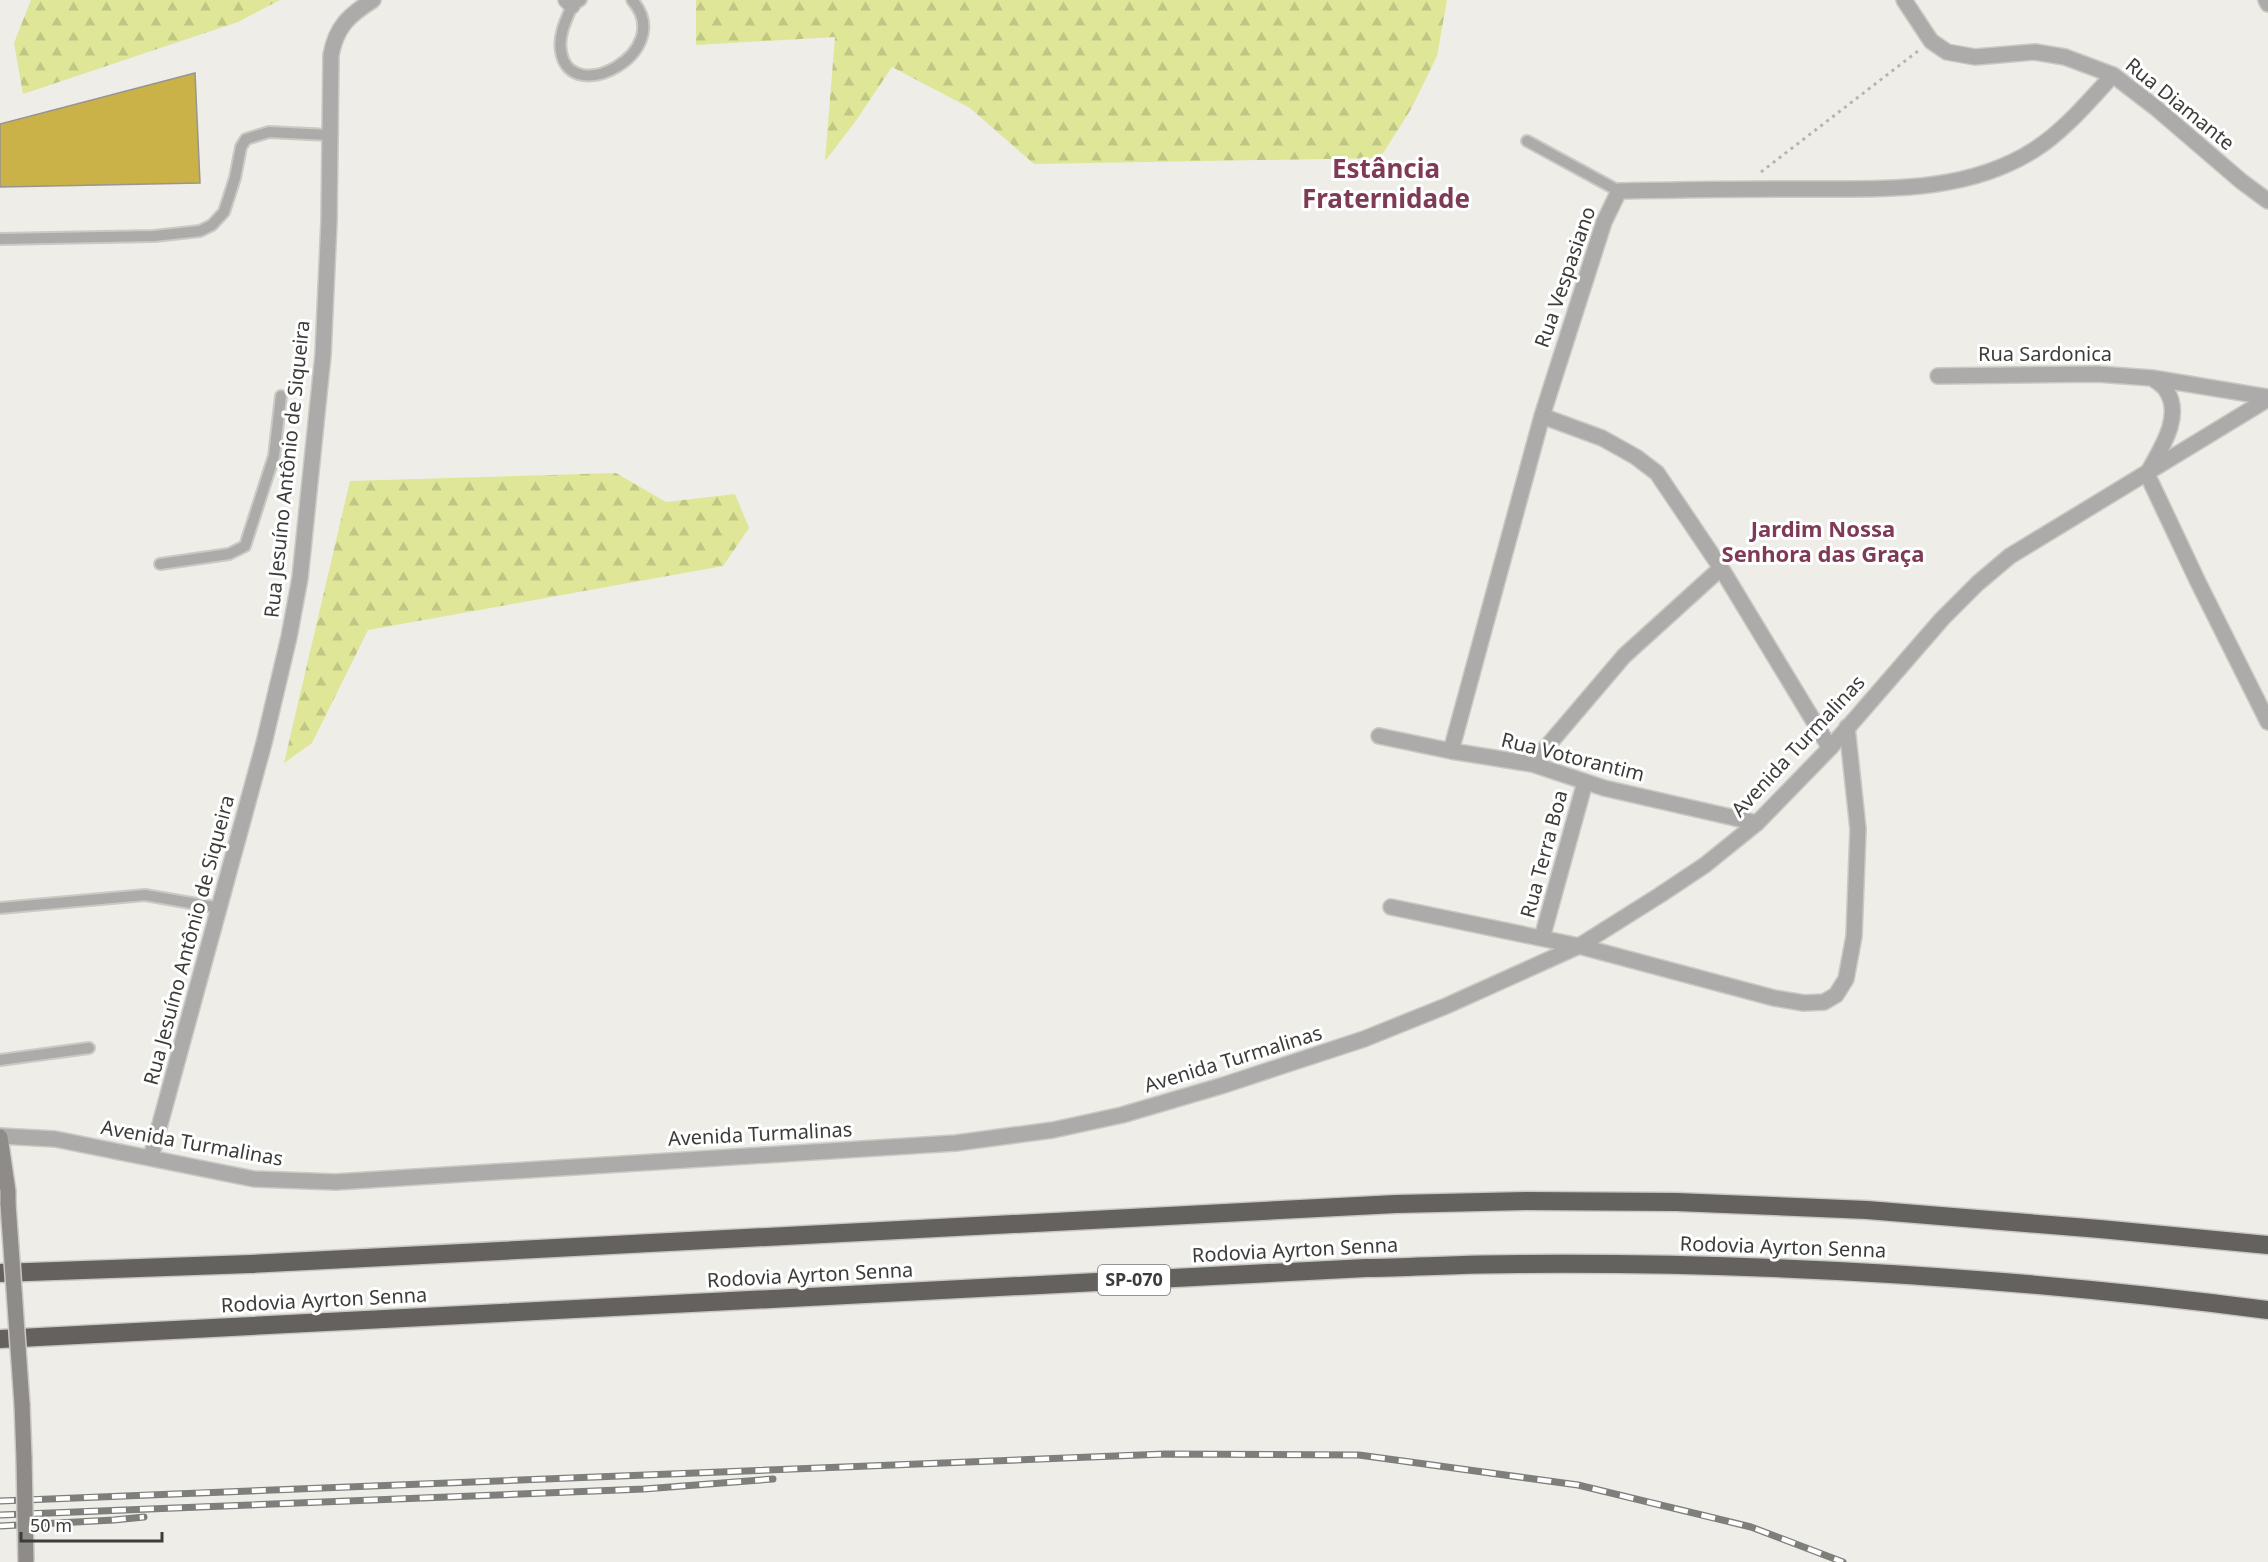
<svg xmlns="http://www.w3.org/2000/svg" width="2268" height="1562" viewBox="0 0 2268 1562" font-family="'Noto Sans',sans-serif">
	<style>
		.forest { fill: url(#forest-firs) }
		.building { fill: #cab248; stroke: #969591; stroke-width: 1.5 }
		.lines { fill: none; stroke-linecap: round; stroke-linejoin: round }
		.service-casing { stroke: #cacac5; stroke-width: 14 }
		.minor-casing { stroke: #cacac5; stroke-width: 18 }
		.tertiary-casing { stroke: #cacac5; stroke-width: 18 }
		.secondary-casing { stroke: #cacac5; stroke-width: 18 }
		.motorway-casing { stroke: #cacac5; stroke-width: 21 }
		.path { stroke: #b5b4b0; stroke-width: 3; stroke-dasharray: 3 4.5; stroke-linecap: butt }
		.service { stroke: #adabaa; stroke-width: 10 }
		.minor { stroke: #adabaa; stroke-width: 15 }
		.tertiary { stroke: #adabaa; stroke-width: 15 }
		.secondary { stroke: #8e8b89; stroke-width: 15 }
		.motorway { stroke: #64615e; stroke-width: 18 }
		.rail-casing { stroke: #7e7e7b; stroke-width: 7 }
		.rail { stroke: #fff; stroke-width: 4.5; stroke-dasharray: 14; stroke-linecap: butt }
		.secondary-bridge-casing { stroke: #cacac5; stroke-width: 18; stroke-linecap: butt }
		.secondary-bridge { stroke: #8e8b89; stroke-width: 15 }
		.labels { text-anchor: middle; stroke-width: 6; stroke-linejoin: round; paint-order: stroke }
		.shield { fill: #fff; stroke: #767675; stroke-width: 1.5 }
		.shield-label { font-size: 18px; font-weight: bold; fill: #3c3c3a }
		.street-label { font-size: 20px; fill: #3c3c3a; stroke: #fff }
		.quarter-label { font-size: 22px; font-weight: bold; fill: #7f3a55; stroke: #fff }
		.district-label { font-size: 26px; font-weight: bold; fill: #7f3a55; stroke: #fff }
	</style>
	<defs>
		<pattern id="forest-firs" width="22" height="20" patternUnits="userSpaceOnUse" patternTransform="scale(1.5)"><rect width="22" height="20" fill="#dfe697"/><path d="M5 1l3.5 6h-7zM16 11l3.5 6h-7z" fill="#c0c683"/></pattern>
	</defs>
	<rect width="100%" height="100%" fill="#eeede8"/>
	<!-- forest -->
	<path class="forest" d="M31,0H280L238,22L23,94L14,43Z
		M696,0H1447L1437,56L1411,109L1380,158L1034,164L970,108L892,67L855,122L825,161L835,37L696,45Z
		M616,473L666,502L735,494L749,528L723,566L368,630L312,743L284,763L350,481Z"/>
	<!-- building -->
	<path class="building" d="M195,73L200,183L0,187V124Z"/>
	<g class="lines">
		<defs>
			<path id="service" d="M581,0L572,6C566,20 558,36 561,51C569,109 678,52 632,0
				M1527,141L1619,191
				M0,239L154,236L200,231L212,225L224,212L235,178L241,147L246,139L269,132L329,135
				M160,564L229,554L245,546L274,456L281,396
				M0,908L145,895L220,908
				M0,1060L89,1048"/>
			<path id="minor" d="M566,0L572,6
				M1904,0L1931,41L1947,52L1975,57L2035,52L2065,57L2113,75L2156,108L2241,181L2268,201
				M2266,0L2268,4
				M1938,376L2097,374L2152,378L2268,397
				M2152,378C2156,381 2163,385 2166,390C2184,416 2160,450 2147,474L2198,582L2268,722
				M1542,416L1602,438L1636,457L1657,473L1721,568L1830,748
				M1379,736L1451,751L1532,764L1604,788L1757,823
				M1451,751L1542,416L1604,222L1619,191C1676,190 1734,189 1791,189C1873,188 1962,196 2034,150C2064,131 2089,101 2113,75
				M1532,764L1624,656L1721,568
				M1391,907L1579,946L1774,998L1804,1003L1824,1002L1836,995L1846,979L1854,936L1858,829L1847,727
				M1542,938L1585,782
				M151,1157L264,743L289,637L300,578L323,355L329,221L331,55C336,27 349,15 373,0"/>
			<path id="tertiary" d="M0,1136L55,1139L254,1179L336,1182L956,1143L1053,1130L1122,1115L1224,1085L1364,1039L1446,1006L1579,946L1660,895L1705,865L1757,823L1830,748L1942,619L1978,583L2010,556L2268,399"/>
			<path id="secondary" d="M0,1137L8,1191V1204
				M22,1404L24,1458"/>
			<path id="motorway" d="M0,1273L250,1264L1396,1204L1526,1201L1676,1202L1867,1210L2100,1229L2268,1245
				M0,1339L1366,1268C1417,1267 1469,1264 1520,1264C1770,1262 2020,1278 2268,1310"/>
		</defs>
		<!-- service casing -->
		<use href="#service" class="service-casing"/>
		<!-- minor casing -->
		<use href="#minor" class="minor-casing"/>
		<!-- tertiary casing -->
		<use href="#tertiary" class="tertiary-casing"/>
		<!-- secondary casing -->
		<use href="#secondary" class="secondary-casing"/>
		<!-- motorway casing -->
		<use href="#motorway" class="motorway-casing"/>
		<!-- path -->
		<path class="path" d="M1761,172L1918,51"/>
		<!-- service -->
		<use href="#service" class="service"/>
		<!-- minor -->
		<use href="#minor" class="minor"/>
		<!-- tertiary -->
		<use href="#tertiary" class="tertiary"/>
		<!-- secondary -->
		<use href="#secondary" class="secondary"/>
		<!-- motorway -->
		<use href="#motorway" class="motorway"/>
		<defs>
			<path id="rail" d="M0,1501L1165,1454L1359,1455L1578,1485L1751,1527L1843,1562
				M0,1515L644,1489L773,1479
				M0,1526L114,1520L144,1517"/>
		</defs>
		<!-- rail casing -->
		<use href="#rail" class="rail-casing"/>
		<!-- rail -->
		<use href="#rail" class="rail"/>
		<defs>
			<path id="secondary-bridge" d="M8,1204L22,1404
				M24,1458L26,1562"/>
		</defs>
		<!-- secondary-bridge casing -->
		<use href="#secondary-bridge" class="secondary-bridge-casing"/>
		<!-- secondary-bridge -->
		<use href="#secondary-bridge" class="secondary-bridge"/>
	</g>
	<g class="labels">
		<!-- shield labels -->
		<rect class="shield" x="1098" y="1265" width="72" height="30" rx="4.5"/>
		<g class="shield-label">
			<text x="1134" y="1286">SP-070</text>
		</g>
		<!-- street labels -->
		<g class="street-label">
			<text transform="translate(2180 104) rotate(39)" y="7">Rua Diamante</text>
			<text transform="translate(1565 277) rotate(-71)" y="7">Rua Vespasiano</text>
			<text x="2045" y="361">Rua Sardonica</text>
			<text transform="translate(287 469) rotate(-84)" y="7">Rua Jesuíno Antônio de Siqueira</text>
			<text transform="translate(1798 746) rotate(-47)" y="7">Avenida Turmalinas</text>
			<text transform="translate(1573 757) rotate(14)" y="7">Rua Votorantim</text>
			<text transform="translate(1544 854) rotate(-75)" y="7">Rua Terra Boa</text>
			<text transform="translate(189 940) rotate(-75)" y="7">Rua Jesuíno Antônio de Siqueira</text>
			<text transform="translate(1233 1059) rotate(-17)" y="7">Avenida Turmalinas</text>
			<text transform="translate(760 1134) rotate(-3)" y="7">Avenida Turmalinas</text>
			<text transform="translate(192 1143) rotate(10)" y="7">Avenida Turmalinas</text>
			<text transform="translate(1783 1247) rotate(2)" y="7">Rodovia Ayrton Senna</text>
			<text transform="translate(1295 1250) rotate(-3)" y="7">Rodovia Ayrton Senna</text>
			<text transform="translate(810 1275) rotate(-3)" y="7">Rodovia Ayrton Senna</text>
			<text transform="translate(324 1300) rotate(-3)" y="7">Rodovia Ayrton Senna</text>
		</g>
		<!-- quarter labels -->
		<g class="quarter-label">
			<text x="1823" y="537">Jardim Nossa<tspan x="1823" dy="25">Senhora das Graça</tspan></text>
		</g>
		<!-- district labels -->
		<g class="district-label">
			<text x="1386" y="178">Estância<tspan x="1386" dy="30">Fraternidade</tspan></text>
		</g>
	</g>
	<!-- scale -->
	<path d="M21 1532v9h141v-9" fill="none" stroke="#3c3c3a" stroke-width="3"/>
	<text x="30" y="1532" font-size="18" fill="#3c3c3a" stroke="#ffffff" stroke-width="4.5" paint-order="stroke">50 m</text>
</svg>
